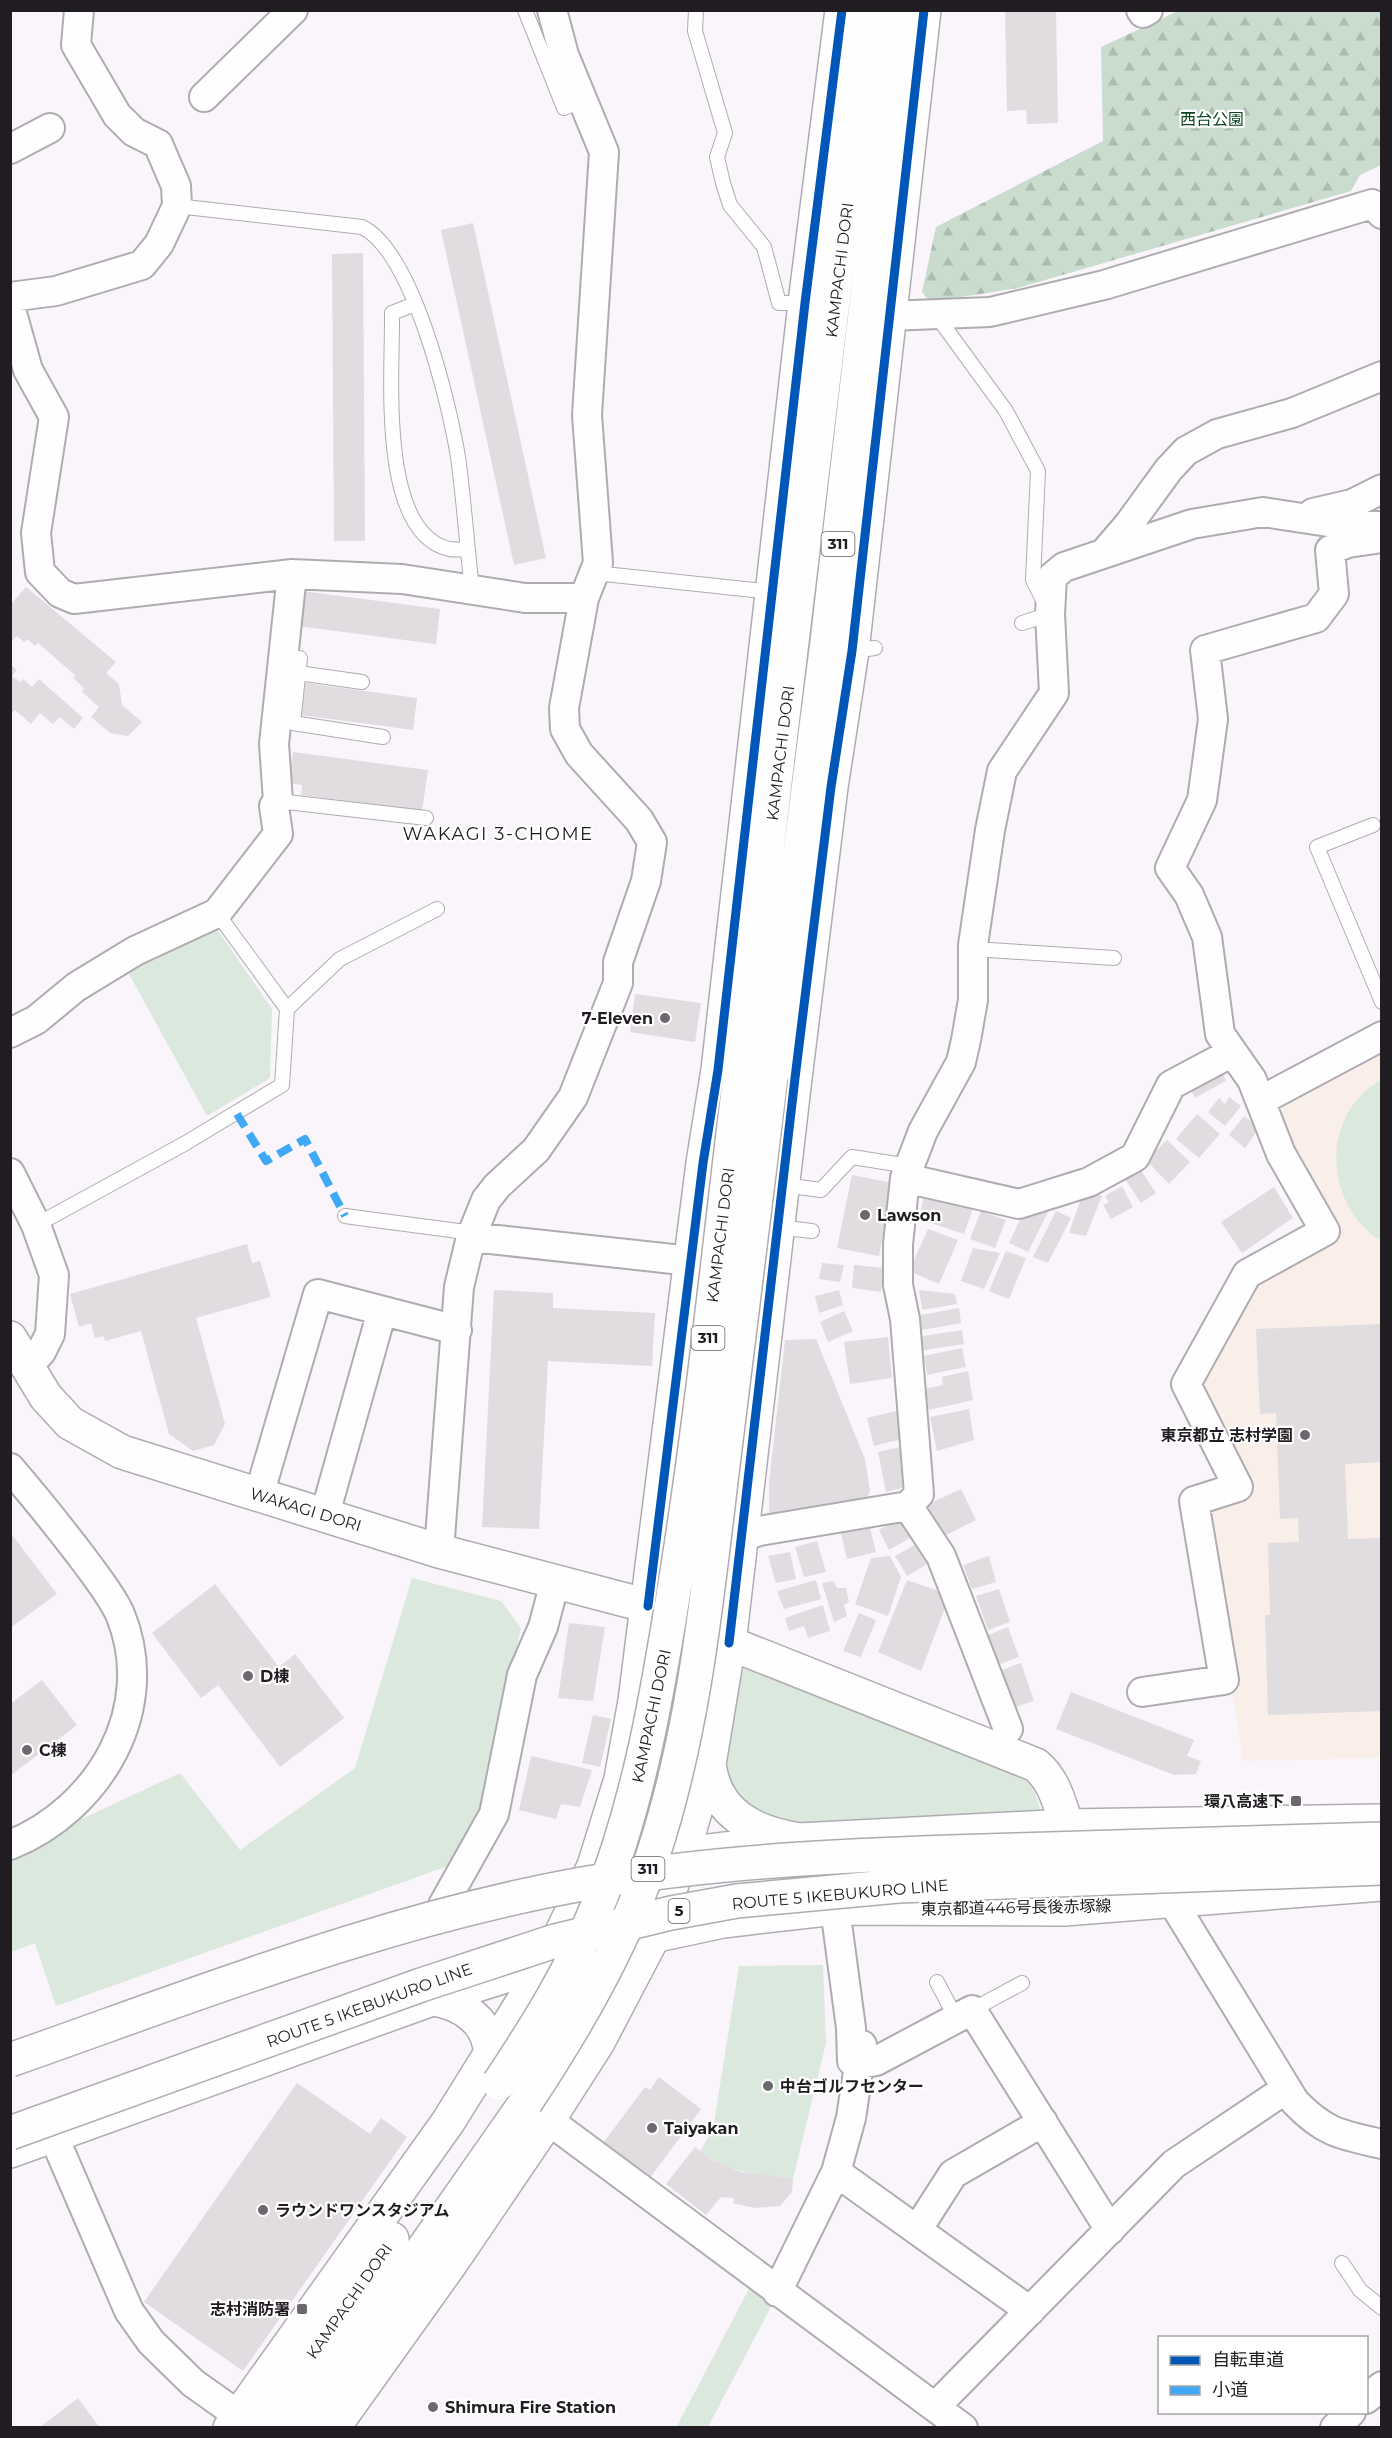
<svg xmlns="http://www.w3.org/2000/svg" width="1392" height="2438" viewBox="0 0 1392 2438" font-family="Montserrat,'Noto Sans JP',sans-serif">
	<style>
		.education { fill: #faeee8 }
		.forest { fill: url(#forest-firs) }
		.park { fill: #dae8de }
		.building { fill: #e0dce0 }
		.lines { fill: none; stroke-linecap: round; stroke-linejoin: round }
		.service-casing { stroke: #afacb1; stroke-width: 16 }
		.minor-casing { stroke: #afacb1; stroke-width: 32 }
		.tertiary-casing { stroke: #afacb1; stroke-width: 36 }
		.secondary-casing { stroke: #afacb1; stroke-width: 36 }
		.primary-casing { stroke: #afacb1; stroke-width: 36 }
		.service { stroke: #fefefe; stroke-width: 14 }
		.minor { stroke: #fefefe; stroke-width: 28 }
		.tertiary { stroke: #fefefe; stroke-width: 33 }
		.secondary { stroke: #fefefe; stroke-width: 33 }
		.primary { stroke: #fefefe; stroke-width: 33 }
		.primary-bridge-casing { stroke: #afacb1; stroke-width: 36; stroke-linecap: butt }
		.motorway-bridge-casing { stroke: #afacb1; stroke-width: 36; stroke-linecap: butt }
		.primary-bridge { stroke: #fefefe; stroke-width: 33 }
		.motorway-bridge { stroke: #fefefe; stroke-width: 33 }
		.quiet { stroke: #3fa9f5; stroke-width: 8; stroke-dasharray: 15 8; stroke-linecap: butt }
		.cycleway-casing { stroke: #fff; stroke-width: 13 }
		.cycleway { stroke: #0057b8; stroke-width: 9 }
		.poi-dot { fill: #6d686e; stroke: #fff; stroke-width: 2 }
		.labels { text-anchor: middle; stroke-width: 4.5; stroke-linejoin: round; paint-order: stroke }
		.shield { fill: #fff; stroke: #646064; stroke-width: 1.5 }
		.shield-label { font-size: 15px; font-weight: bold; fill: #211c22 }
		.park-label { font-size: 16px; fill: #0a4621; stroke: #fff }
		.street-label { font-size: 16px; fill: #211c22; stroke: #fff }
		.poi-label { font-size: 16px; font-weight: bold; fill: #211c22; stroke: #fff; text-anchor: start }
		.neighbourhood-label { font-size: 18px; letter-spacing: 1.5px; fill: #211c22; stroke: #fff }
	</style>
	<defs>
		<pattern id="forest-firs" width="22" height="20" patternUnits="userSpaceOnUse" patternTransform="scale(1.5)"><rect width="22" height="20" fill="#c9dcce"/><path d="M5 1l3.5 6h-7zM16 11l3.5 6h-7z" fill="#acbcb1"/></pattern>
	</defs>
	<rect width="100%" height="100%" fill="#f9f5fb"/>
	<!-- education -->
	<path class="education" d="M1381,1055V1758L1243,1761L1206,1519L1216,1506L1256,1490L1200,1380L1258,1281L1333,1239L1279,1119L1283,1107Z"/>
	<!-- forest -->
	<path class="forest" d="M1178,11H1381V165L1360,175L1351,191L1018,288L930,302L922,292L936,227L1103,141L1101,47Z"/>
	<!-- park -->
	<path class="park" d="M217,929L272,1009L270,1078L207,1116L128,972Z
		M1381,1080V1241C1324,1205 1319,1115 1381,1080Z
		M412,1578L501,1601L521,1628L480,1806L448,1866L56,2006L35,1943L11,1952V1852L180,1773L240,1850L355,1768Z
		M745,1660L1026,1768L1041,1811L798,1832L730,1801L720,1759L736,1674Z
		M823,1965L826,2043L793,2179C757,2175 730,2173 700,2151L713,2129L739,1966Z
		M751,2285L774,2301L708,2427L676,2428Z"/>
	<!-- building -->
	<path class="building" d="M1005,10H1056L1058,123L1027,124L1026,110L1007,111Z
		M473,223L546,558L514,565L441,230Z
		M363,253L365,541H334L332,254Z
		M26,587L116,662L106,673L119,684L122,705L142,722L128,736L110,733L91,717L99,707L82,692L84,688L73,678L76,676L38,643L35,646L27,639L24,642L17,636L10,643V605Z
		M302,591L440,609L436,644L297,626Z
		M10,664L17,670L12,676L20,682L23,679L32,687L39,679L83,718L74,729L60,717L53,724L40,713L31,724L15,710L10,715Z
		M305,683L417,698L413,730L301,715Z
		M293,752L428,770L422,811L301,795L302,785L289,783Z
		M635,994L701,1003L695,1042L630,1032Z
		M1220,1067L1226,1081L1195,1098L1187,1081Z
		M1229,1097L1241,1106L1225,1126L1208,1112L1219,1098L1225,1104Z
		M1197,1114L1220,1134L1199,1158L1176,1139Z
		M1244,1116L1259,1128L1245,1148L1229,1135Z
		M1167,1140L1190,1162L1169,1184L1146,1160Z
		M1140,1169L1156,1193L1141,1203L1125,1179Z
		M852,1175L893,1183L879,1256L837,1248Z
		M1122,1186L1133,1207L1111,1219L1103,1205L1109,1202L1105,1196Z
		M1274,1187L1293,1218L1242,1253L1221,1222Z
		M1084,1190L1102,1196L1086,1236L1069,1233Z
		M925,1192L974,1205L964,1234L919,1219Z
		M1040,1208L1048,1212L1028,1252L1009,1243L1024,1211L1036,1216Z
		M981,1211L1006,1220L995,1248L970,1239Z
		M1056,1211L1071,1218L1048,1263L1033,1257Z
		M928,1229L958,1240L939,1284L909,1271Z
		M247,1244L252,1263L260,1261L271,1297L196,1318L225,1424L214,1445L193,1451L169,1434L141,1331L105,1341L104,1336L95,1338L91,1323L79,1327L70,1294Z
		M973,1248L1000,1253L984,1289L961,1281Z
		M1006,1251L1026,1258L1009,1299L989,1291Z
		M822,1263L844,1265L840,1282L819,1279Z
		M854,1265L884,1268L881,1292L852,1288Z
		M494,1290L553,1293V1308L655,1313L652,1366L548,1361L539,1529L482,1527Z
		M839,1290L843,1305L819,1313L815,1296Z
		M919,1290L955,1294L957,1304L922,1310Z
		M959,1308L961,1323L922,1330L921,1315Z
		M844,1311L853,1331L828,1342L820,1322Z
		M1382,1324V1462L1345,1464L1348,1539L1382,1538V1711L1268,1715L1265,1615H1270L1268,1543L1299,1542L1298,1518L1280,1519L1276,1413L1260,1414L1256,1329Z
		M962,1330L964,1344L919,1351L917,1337Z
		M888,1337L892,1378L850,1384L844,1342Z
		M816,1339L865,1459L870,1491L865,1503L769,1519V1483L785,1340Z
		M962,1348L966,1367L927,1375L924,1356Z
		M968,1371L973,1400L929,1410L925,1389L943,1385L942,1377Z
		M969,1409L974,1440L937,1451L930,1417Z
		M901,1410L906,1438L874,1446L867,1418Z
		M905,1446L913,1485L886,1492L878,1452Z
		M961,1489L976,1520L944,1536L927,1505Z
		M905,1516L915,1535L889,1550L879,1530Z
		M869,1524L876,1552L847,1559L840,1529Z
		M10,1532L57,1594L10,1628Z
		M817,1541L826,1572L804,1577L795,1547Z
		M920,1542L931,1562L907,1576L895,1556Z
		M790,1552L796,1579L776,1583L768,1556Z
		M890,1556L901,1577L888,1616L855,1604L871,1558Z
		M989,1556L996,1582L972,1589L963,1565Z
		M816,1580L821,1599L784,1609L777,1591Z
		M907,1580L950,1595L921,1671L878,1652Z
		M833,1581L837,1588H846L849,1602L844,1605L847,1616L834,1622L822,1583Z
		M215,1584L279,1667L295,1654L344,1718L280,1767L218,1685L201,1698L152,1633Z
		M999,1589L1010,1622L988,1630L976,1596Z
		M823,1605L830,1631L808,1638L804,1626L789,1631L785,1618Z
		M859,1613L876,1620L861,1657L843,1651Z
		M569,1623L605,1627L593,1701L558,1698Z
		M1008,1627L1019,1657L1000,1664L986,1636Z
		M1021,1663L1034,1701L1015,1707L1002,1670Z
		M42,1680L77,1725L10,1776V1704Z
		M1071,1692L1194,1740L1187,1756L1201,1761L1196,1774L1174,1775L1056,1729Z
		M593,1715L611,1719L600,1767L582,1763Z
		M531,1756L592,1770L580,1807L561,1804L556,1819L519,1810Z
		M659,2077L701,2109L647,2182L600,2147L645,2087L650,2090Z
		M297,2083L370,2134L381,2118L407,2137L243,2371L144,2302Z
		M695,2147L711,2159L741,2172L793,2179L792,2192L780,2206L755,2208L733,2203L734,2198L721,2197L706,2215L666,2184Z
		M78,2398L100,2428H39Z"/>
	<g class="lines">
		<defs>
			<path id="service" d="M525,10L564,108L583,100
				M696,10L695,31L725,133L717,157L723,183L730,205L764,247L779,303H805
				M177,206L362,227C413,252 449,402 458,457C464,501 467,546 472,589
				M415,304L392,313C393,369 377,532 449,549C455,550 462,549 468,549
				M936,315L1006,411L1038,471L1033,580L1050,614L1022,623
				M595,573L772,592
				M852,651L875,648
				M281,656L300,658L293,723L383,737
				M298,673L362,682
				M278,801L426,818
				M1373,825L1317,847L1382,1002
				M973,949L1114,958
				M287,1009L340,959L437,909
				M783,1185L821,1190L852,1157L909,1166
				M345,1216L473,1233
				M36,1225L184,1144L282,1085L287,1009L217,913
				M777,1227L812,1231
				M937,1982L956,2018
				M972,2010L1022,1983
				M1342,2263L1360,2290L1382,2308"/>
			<path id="minor" d="M1141,10L1143,13L1148,10
				M204,97L293,10
				M10,149L50,128
				M10,297L56,291L142,265L159,244L177,206L176,186L158,144L134,132L117,115L76,45L79,10
				M10,306L28,370L54,417L36,533L40,572L60,593L74,599L292,574L402,579L525,598H584
				M888,316L990,312L1104,285L1372,204L1382,214
				M1313,513L1352,504L1382,489
				M1105,552L1129,524L1169,469L1186,451L1217,434L1292,413L1382,376
				M10,1033L36,1020L76,987L135,951L217,913L278,834L274,806L278,801L274,744L292,574
				M1262,1100L1382,1036
				M10,1173L36,1225L54,1275L50,1334L41,1352L27,1367
				M905,1178L1019,1204L1089,1182L1135,1157L1171,1085L1231,1053
				M471,1237L691,1261
				M10,1468C35,1497 59,1527 82,1557C95,1575 111,1594 120,1614C159,1709 99,1809 10,1845
				M259,1495L318,1294L457,1330
				M908,1506L919,1494L905,1319L898,1285V1244L905,1178L923,1131L961,1062L966,1040L973,1000V945L990,830L1002,771L1054,693L1050,614L1052,577L1064,567L1192,524L1263,512L1328,522L1379,526
				M325,1514L382,1311
				M721,1536L742,1537L759,1531L908,1506L941,1556L1008,1729
				M439,1551L459,1287L471,1237L486,1200L497,1186L536,1150L573,1097L618,983V962L646,881L652,842L639,820L579,754L565,729L564,708L584,598L598,563L587,415L604,152L564,55L552,10
				M1142,1692L1224,1680L1194,1501L1238,1487L1186,1384L1247,1274L1325,1231L1281,1154L1252,1080L1220,1034L1207,937L1189,895L1170,868L1202,800L1213,719L1205,650L1316,618L1334,594L1330,550L1348,543L1382,538
				M1172,1901L1295,2102C1325,2133 1341,2135 1382,2144
				M443,1905L494,1814L522,1675L543,1627L555,1582
				M835,1908L851,2028L852,2061L860,2064L876,2061L972,2010L1110,2230
				M548,2120L963,2428
				M53,2135L129,2311L151,2342L193,2383L238,2415
				M836,2172L1030,2311
				M917,2230L953,2174L1043,2122
				M777,2292L836,2172L851,2118L862,2045
				M1366,2399L1382,2386
				M935,2407L1174,2164L1286,2089
				M1335,2428L1351,2412"/>
			<path id="tertiary" d="M10,1338L46,1397L70,1423L122,1452L439,1551L648,1606L729,1643L1036,1765C1055,1781 1059,1803 1067,1826
				M10,2151L432,1999L547,1963"/>
			<path id="secondary" d="M658,1857L800,1840L1067,1826L1382,1821
				M629,1941L723,1921L835,1908L1064,1909L1382,1884"/>
			<path id="primary" d="M742,1057L868,10
				M771,1077L827,642L900,10
				M709,1764C715,1814 754,1833 800,1840
				M432,1999C463,2003 492,2023 490,2057
				M230,2428L448,2122L547,1963L594,1866L621,1779L635,1701L703,1163L718,1070L805,303L842,10
				M261,2428L392,2239
				M298,2428L526,2102
				M333,2428L451,2263L548,2120L598,2042L654,1935L683,1853L709,1764L729,1643L795,1078L831,787L852,651L924,10"/>
		</defs>
		<!-- service casing -->
		<use href="#service" class="service-casing"/>
		<!-- minor casing -->
		<use href="#minor" class="minor-casing"/>
		<!-- tertiary casing -->
		<use href="#tertiary" class="tertiary-casing"/>
		<!-- secondary casing -->
		<use href="#secondary" class="secondary-casing"/>
		<!-- primary casing -->
		<use href="#primary" class="primary-casing"/>
		<!-- service -->
		<use href="#service" class="service"/>
		<!-- minor -->
		<use href="#minor" class="minor"/>
		<!-- tertiary -->
		<use href="#tertiary" class="tertiary"/>
		<!-- secondary -->
		<use href="#secondary" class="secondary"/>
		<!-- primary -->
		<use href="#primary" class="primary"/>
		<defs>
			<path id="primary-bridge" d="M499,2083C536,2027 572,1970 597,1907C640,1801 658,1690 676,1578C703,1409 720,1238 741,1067
				M526,2102C577,2025 625,1943 653,1855C693,1734 706,1607 721,1481C738,1346 754,1212 771,1077"/>
			<path id="motorway-bridge" d="M10,2060C201,1993 389,1918 588,1883C729,1859 873,1854 1016,1850C1138,1846 1260,1842 1382,1839
				M10,2133L421,1985L555,1941L671,1913L737,1901L898,1886L1382,1868"/>
		</defs>
		<!-- primary-bridge casing -->
		<use href="#primary-bridge" class="primary-bridge-casing"/>
		<!-- motorway-bridge casing -->
		<use href="#motorway-bridge" class="motorway-bridge-casing"/>
		<!-- primary-bridge -->
		<use href="#primary-bridge" class="primary-bridge"/>
		<!-- motorway-bridge -->
		<use href="#motorway-bridge" class="motorway-bridge"/>
		<!-- quiet -->
		<path class="quiet" d="M237,1114L266,1161L305,1139L345,1216"/>
		<defs>
			<path id="cycleway" d="M648,1606L703,1163L718,1070L805,303L842,10
				M729,1643L795,1078L831,787L852,651L924,10"/>
		</defs>
		<!-- cycleway casing -->
		<use href="#cycleway" class="cycleway-casing"/>
		<!-- cycleway -->
		<use href="#cycleway" class="cycleway"/>
	</g>
	<!-- markers -->
	<g class="poi-dot">
		<circle cx="665" cy="1018" r="6"/>
		<circle cx="865" cy="1215" r="6"/>
		<circle cx="1305" cy="1435" r="6"/>
		<circle cx="248" cy="1676" r="6"/>
		<circle cx="27" cy="1750" r="6"/>
		<rect x="1290" y="1795" width="12" height="12" rx="3"/>
		<circle cx="768" cy="2086" r="6"/>
		<circle cx="652" cy="2128" r="6"/>
		<circle cx="263" cy="2210" r="6"/>
		<rect x="296" y="2303" width="12" height="12" rx="3"/>
		<circle cx="433" cy="2407" r="6"/>
	</g>
	<g class="labels">
		<!-- shield labels -->
		<g class="shield">
			<rect x="821.5" y="532" width="33" height="24" rx="4.5"/>
			<rect x="691.5" y="1326" width="33" height="24" rx="4.5"/>
			<rect x="631.5" y="1857" width="33" height="24" rx="4.5"/>
			<rect x="668.5" y="1899" width="21" height="24" rx="4.5"/>
		</g>
		<g class="shield-label">
			<text x="838" y="549">311</text>
			<text x="708" y="1343">311</text>
			<text x="648" y="1874">311</text>
			<text x="679" y="1916">5</text>
		</g>
		<!-- park labels -->
		<g class="park-label">
			<text x="1212" y="125">西台公園</text>
		</g>
		<!-- street labels -->
		<g class="street-label">
			<text transform="translate(839 270) rotate(-83)" y="6">KAMPACHI DORI</text>
			<text transform="translate(780 753) rotate(-83)" y="6">KAMPACHI DORI</text>
			<text transform="translate(720 1235) rotate(-83)" y="6">KAMPACHI DORI</text>
			<text transform="translate(306 1509) rotate(17)" y="6">WAKAGI DORI</text>
			<text transform="translate(651 1716) rotate(-78)" y="6">KAMPACHI DORI</text>
			<text transform="translate(840 1894) rotate(-5)" y="6">ROUTE 5 IKEBUKURO LINE</text>
			<text transform="translate(1016 1907) rotate(-1)" y="6">東京都道446号長後赤塚線</text>
			<text transform="translate(369 2005) rotate(-20)" y="6">ROUTE 5 IKEBUKURO LINE</text>
			<text transform="translate(349 2301) rotate(-55)" y="6">KAMPACHI DORI</text>
		</g>
		<!-- poi labels -->
		<g class="poi-label">
			<text x="653" y="1024" text-anchor="end">7-Eleven</text>
			<text x="877" y="1221">Lawson</text>
			<text x="1293" y="1441" text-anchor="end">東京都立 志村学園</text>
			<text x="260" y="1682">D棟</text>
			<text x="39" y="1756">C棟</text>
			<text x="1284" y="1807" text-anchor="end">環八高速下</text>
			<text x="780" y="2092">中台ゴルフセンター</text>
			<text x="664" y="2134">Taiyakan</text>
			<text x="275" y="2216">ラウンドワンスタジアム</text>
			<text x="290" y="2315" text-anchor="end">志村消防署</text>
			<text x="445" y="2413">Shimura Fire Station</text>
		</g>
		<!-- neighbourhood labels -->
		<g class="neighbourhood-label">
			<text x="498" y="840">WAKAGI 3-CHOME</text>
		</g>
	</g>
	<!-- border -->
	<rect width="1392" height="2438" fill="none" stroke="#211c22" stroke-width="24"/>
	<!-- legend -->
	<rect x="1158" y="2336" width="210" height="78" fill="#ffffff" stroke="#a6a4a7" stroke-width="1.5"/>
	<rect x="1170" y="2356" width="30" height="9" fill="#0057b8" stroke="#a6a4a7" stroke-width="1.5"/>
	<text x="1212" y="2366" font-size="18" fill="#211c22">自転車道</text>
	<rect x="1170" y="2386" width="30" height="9" fill="#3fa9f5" stroke="#a6a4a7" stroke-width="1.5"/>
	<text x="1212" y="2396" font-size="18" fill="#211c22">小道</text>
</svg>
